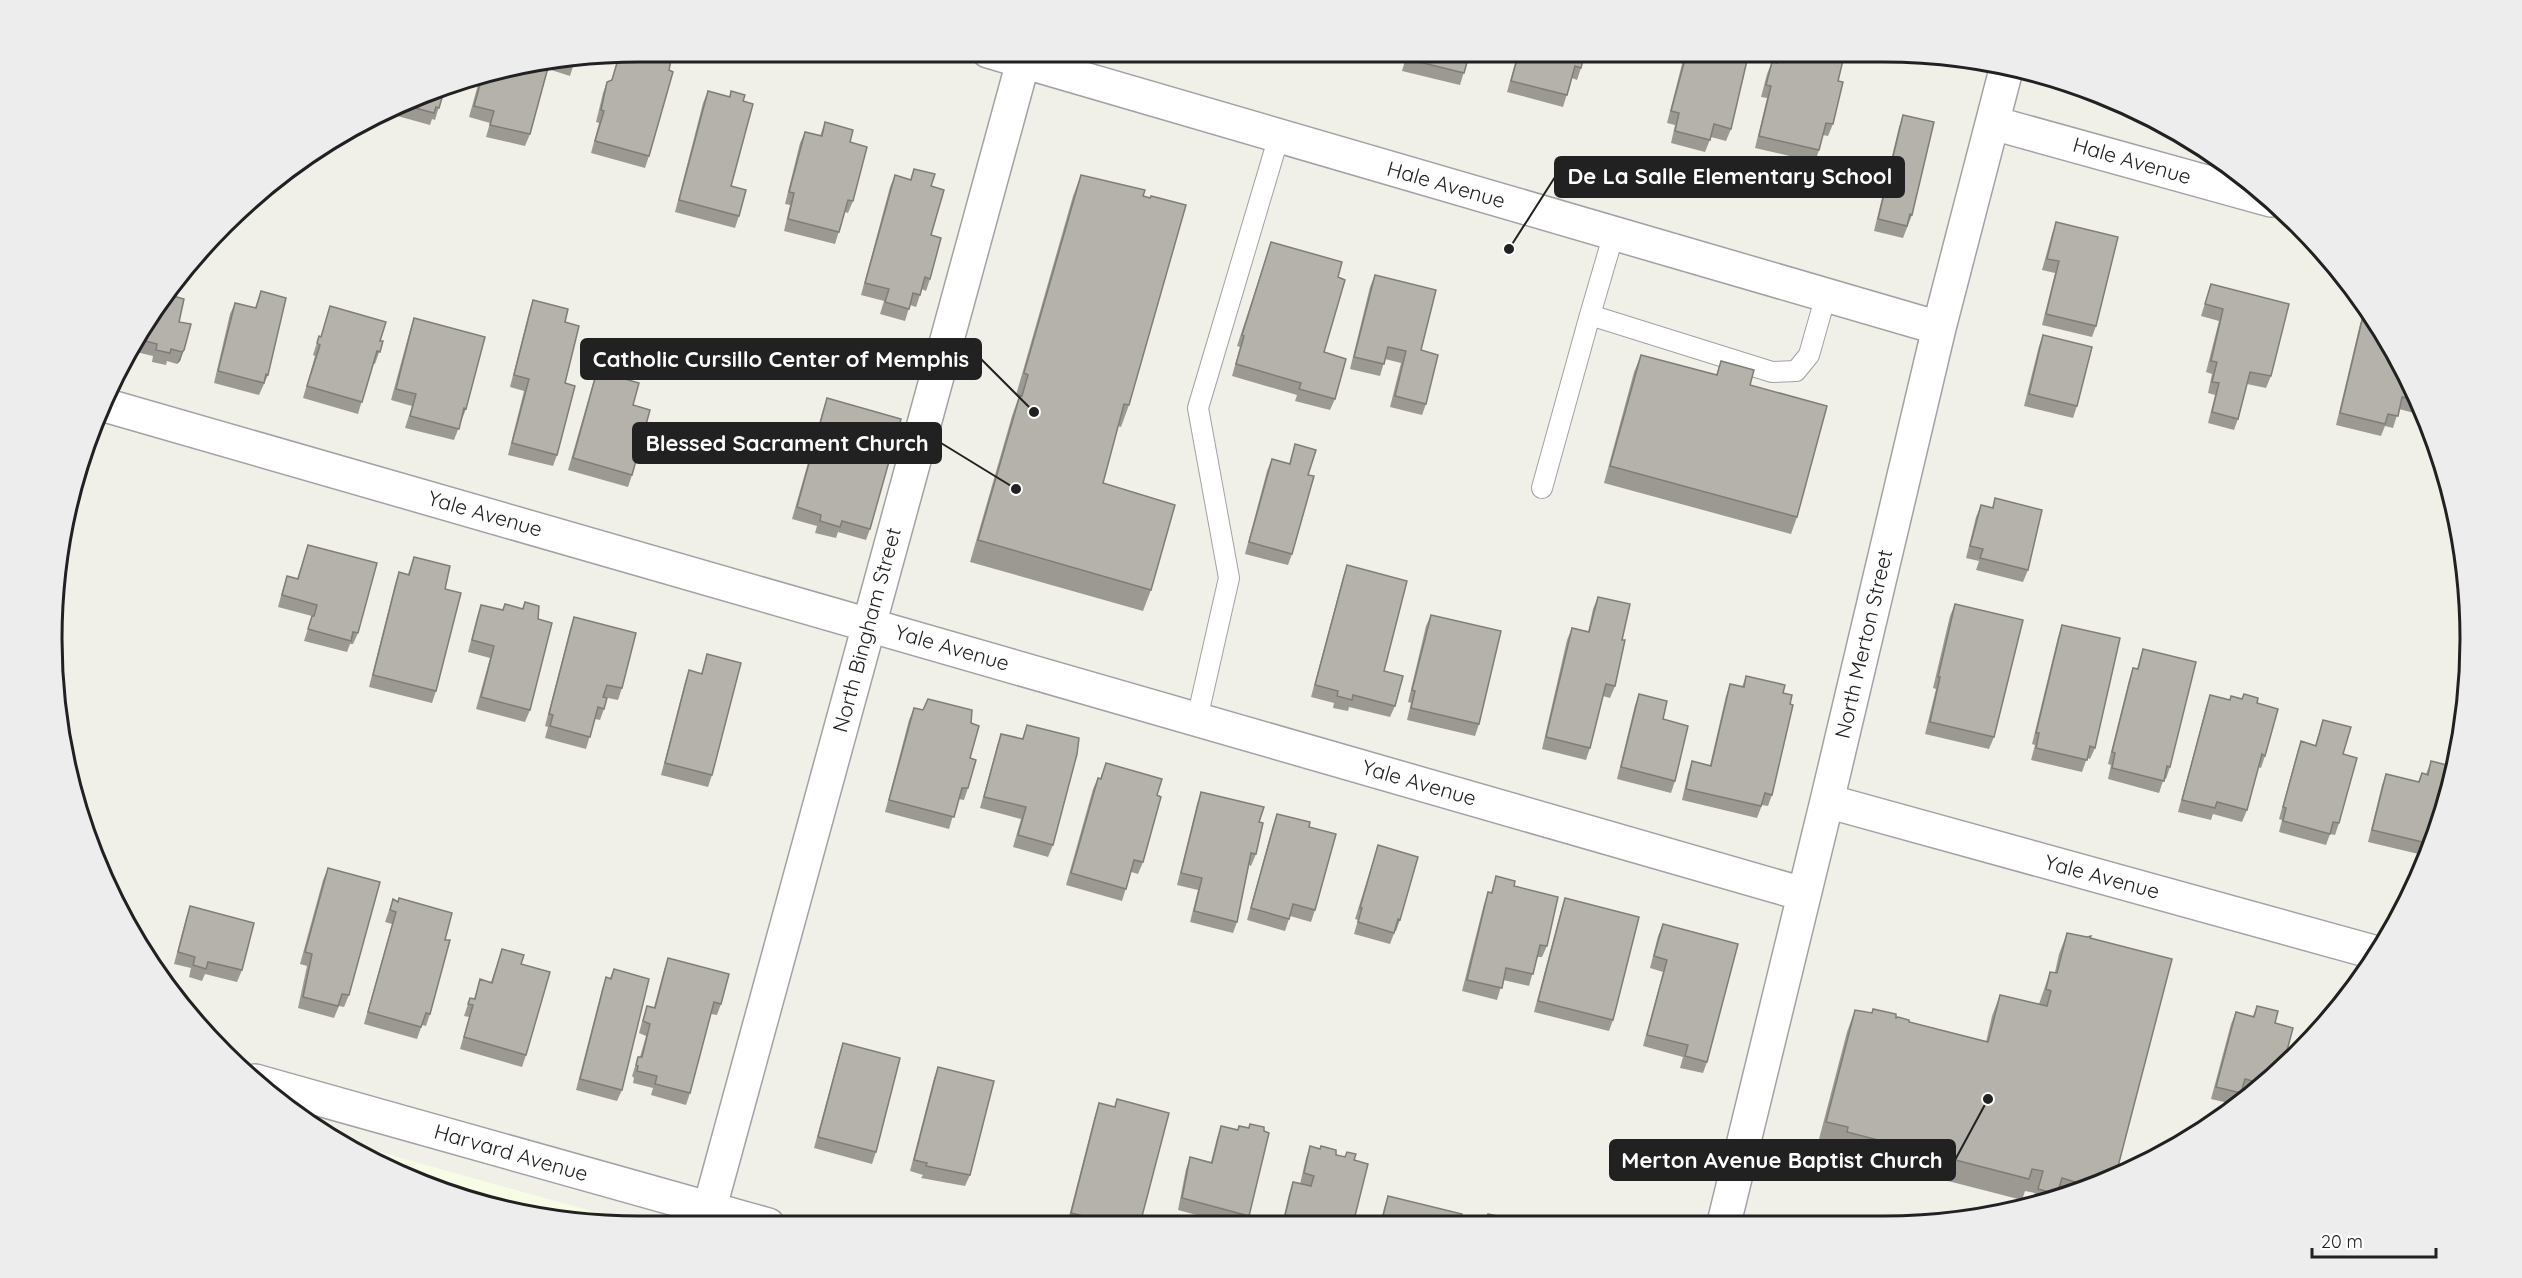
<svg xmlns="http://www.w3.org/2000/svg" width="2522" height="1278" viewBox="0 0 2522 1278" font-family="Quicksand,sans-serif">
	<style>
		.education { fill: #f7fce5 }
		.lines { fill: none; stroke-linecap: round; stroke-linejoin: round }
		.service-casing { stroke: #a2a2a2; stroke-width: 22 }
		.minor-casing { stroke: #a2a2a2; stroke-width: 36 }
		.service { stroke: #fff; stroke-width: 20 }
		.minor { stroke: #fff; stroke-width: 33 }
		.wall { fill: #9c9993 }
		.shaded-wall { fill: #7f7d78 }
		.building { fill: #b5b2ab; stroke: #7f7d78; stroke-width: 1.5 }
		.labels { text-anchor: middle; stroke-width: 4.5; stroke-linejoin: round; paint-order: stroke }
		.street-label { font-size: 21px; fill: #212121; stroke: #fff }
		.rim { fill: none; stroke: #212121; stroke-width: 3 }
		.leader { fill: none; stroke: #212121; stroke-width: 2 }
		.callout-dot { fill: #212121; stroke: #fff; stroke-width: 2 }
		.callout { fill: #212121; stroke: #212121; stroke-width: 2 }
		.callout-label { font-size: 22px; text-anchor: middle; font-weight: bold; fill: #fff }
	</style>
	<rect width="100%" height="100%" fill="#f0efe8"/>
	<!-- education -->
	<path class="education" d="M329,1138L609,1216L626,1226H601L487,1207L379,1167Z"/>
	<g class="lines">
		<defs>
			<path id="service" d="M1614,233L1590,315L1772,372L1796,371L1809,355L1826,295
				M1542,488L1590,315
				M1197,719L1229,578L1198,408L1279,136"/>
			<path id="minor" d="M988,51L1939,328
				M1993,123L2271,200
				M101,404L1803,894
				M1827,801L2377,953
				M255,1081L768,1225
				M1724,1223L1827,801L1939,328L2007,66
				M705,1225L1026,51"/>
		</defs>
		<!-- service casing -->
		<use href="#service" class="service-casing"/>
		<!-- minor casing -->
		<use href="#minor" class="minor-casing"/>
		<!-- service -->
		<use href="#service" class="service"/>
		<!-- minor -->
		<use href="#minor" class="minor"/>
	</g>
	<!-- wall -->
	<path class="wall" d="M641,51L649,156L645,168L591,153L599,123L596,122L603,93L607,82L611,81L619,56L638,61Z
		M1349,52H1377L1375,59Z
		M1403,52H1470L1460,85L1402,71L1407,54H1403Z
		M1518,52H1585L1581,68L1577,80L1572,78L1563,107L1507,92Z
		M1685,52H1749L1731,129L1726,141L1711,137L1705,152L1671,143L1675,125L1667,123Z
		M1778,52H1845L1838,81L1833,124L1828,136L1823,135L1819,150L1815,162L1755,148L1767,98L1761,97L1767,74L1772,62L1776,63Z
		M576,57L570,76L548,69L530,134L525,146L486,137L490,123L469,117L481,74L525,62Z
		M446,84L435,120L432,119L430,125L383,112Z
		M708,91L729,97L731,91L743,101L731,186L739,216L735,228L675,212L703,103Z
		M1903,115L1912,215L1903,238L1874,231L1899,127Z
		M825,122L850,142L853,201L848,213L845,212L835,244L784,231L790,205L785,204L800,143L805,132L820,136Z
		M914,169L931,186V235L930,279L926,291L922,289L916,307L910,305L905,321L880,314L884,301L861,295L890,187L895,175L910,180Z
		M1081,175L1143,196L1129,405L1121,427L1118,426L1103,483L1151,590L1143,611L970,562L1012,416L1019,396L1016,395L1073,196Z
		M2056,222L2096,326L2092,337L2042,325L2055,273L2042,270L2052,234Z
		M1271,242L1338,277L1324,352L1335,399L1330,410L1295,401L1297,395L1232,376L1240,347L1237,346Z
		M1375,275L1421,350L1426,404L1422,415L1390,407L1401,363L1385,359L1380,376L1350,369L1370,287Z
		M2211,284L2271,376L2266,388L2247,384L2238,419L2234,430L2208,423L2215,395L2208,393L2212,374L2206,372L2219,321L2201,316Z
		M261,291L268,375L259,395L214,383L230,314L235,303L255,308Z
		M166,294L179,322L191,324L180,361L177,364L167,361L166,365L152,362L153,356L128,350L130,345Z
		M533,300L565,322V383L557,455L553,466L508,455L524,391L510,387L529,312Z
		M330,306L380,341H383L375,364L373,363L358,414L303,398L315,356L313,355L319,336L321,337Z
		M2364,312L2392,345L2418,402L2414,413L2399,409L2393,428L2385,426L2381,436L2336,425L2360,324Z
		M414,318L466,409L454,440L405,428L412,406L391,400L410,330Z
		M2043,335L2077,406L2073,418L2024,406L2039,346Z
		M1641,355L1716,375L1721,361L1750,385L1797,517L1791,534L1604,483L1634,372Z
		M597,371L633,405L632,475L628,487L568,470L593,383Z
		M827,398L870,529L866,540L838,532L836,538L815,533L817,526L792,519L823,410Z
		M1295,444L1308,475L1292,554L1288,565L1245,554L1267,471L1272,459L1289,464Z
		M1995,498L2028,570L2023,582L1976,570L1979,561L1966,558L1976,517L1981,505L1992,508Z
		M308,545L358,633L353,644H350L347,652L304,641L312,616L278,607L283,588L287,576L297,579Z
		M414,557L445,589L436,691L432,703L369,687L395,584L399,572L408,574Z
		M1347,565L1384,671L1395,706L1390,717L1349,707L1348,711L1333,708L1334,703L1311,697L1343,577Z
		M1598,597L1622,640L1615,686L1610,698L1603,696L1590,748L1586,760L1542,749L1567,640L1572,628L1588,632L1593,609Z
		M525,602L530,710L525,722L476,709L490,658L468,652L477,617L481,605L502,610L505,604L522,609Z
		M1955,604L1994,737L1989,749L1925,734L1936,689L1933,688L1950,616Z
		M1431,615L1479,724L1475,736L1407,720L1411,703L1408,702L1426,626Z
		M574,617L622,688L618,700L603,697L604,709L600,720L595,719L586,749L545,738L548,727L545,726L570,629Z
		M2062,625L2095,748L2090,759L2087,758L2082,772L2031,760L2035,745L2032,744L2058,637Z
		M2143,649L2170,767L2166,779L2164,778L2159,793L2108,779L2111,765L2108,764L2129,680L2133,668L2137,669Z
		M707,654L712,775L708,787L661,775L685,682L689,670L701,674Z
		M1746,676L1783,693L1772,795L1768,806L1762,805L1757,818L1682,800L1688,773L1692,761L1710,765L1726,696L1730,684L1742,687Z
		M1639,694L1663,719L1675,781L1671,793L1617,779L1635,705Z
		M2244,694L2257,703L2265,756L2261,768L2258,767L2247,810L2242,822L2213,814L2211,820L2178,812L2206,707L2210,695L2229,700L2242,699Z
		M914,708L971,723L970,758L968,788L964,800L958,799L949,829L885,812L909,720Z
		M2323,720L2343,754L2339,823L2335,835L2330,834L2326,845L2279,832L2282,820L2279,819L2297,753L2301,741L2315,745Z
		M1027,725L1053,845L1048,857L1013,847L1021,819L980,808L997,746L1001,734L1022,739Z
		M2431,761L2451,791L2427,856L2368,842L2382,785L2386,774L2418,782L2422,773L2426,774Z
		M1106,763L1157,795L1143,862L1138,874L1131,872L1122,901L1066,885L1093,789L1098,778L1100,779Z
		M1201,792L1259,822L1256,854L1251,866L1249,865L1237,922L1233,933L1190,922L1198,890L1177,885L1197,804Z
		M1277,814L1309,827L1315,910L1311,922L1290,916L1285,931L1247,920L1273,825Z
		M1378,845L1400,920L1396,931H1395L1390,944L1354,934L1358,920L1355,919Z
		M328,868L349,995L344,1007L339,1006L334,1018L298,1008L307,966L300,964L323,880Z
		M1496,876L1514,886L1547,946L1542,957H1537L1529,986L1503,980L1497,1000L1462,991L1484,904L1488,892L1491,893Z
		M1565,898L1613,1020L1609,1031L1534,1012L1561,910Z
		M393,899L445,940L430,1014L426,1026L422,1025L417,1039L364,1024L392,924L385,922Z
		M190,906L242,970L237,982L205,974L202,981L189,977L191,968L174,964L186,918Z
		M1663,924L1707,1062L1703,1073L1680,1068L1683,1057L1643,1046L1663,972L1650,968L1658,936Z
		M2067,933L2091,938L2108,1182L2032,1203L2035,1193L2025,1191L2022,1200L1839,1153L1840,1149L1818,1143L1847,1032L1855,1010L1896,1018L1986,1042L1992,1016L2000,995L2039,1004L2050,972H2055L2059,954Z
		M502,949L521,964L526,1055L522,1067L460,1049L469,1017L464,1016L470,998L474,999L480,979L491,982Z
		M668,958L721,1004L717,1015L711,1014L690,1093L686,1105L651,1095L653,1088L633,1083L634,1078L632,1076L638,1057H640L646,1036L639,1033L643,1018L647,1006L654,1007L664,970Z
		M614,969L622,1090L617,1101L576,1090L602,989L606,977L610,978Z
		M2257,1006L2275,1023L2284,1062L2252,1094L2242,1091L2237,1105L2211,1099L2231,1024L2236,1012L2253,1016Z
		M843,1043L876,1152L872,1164L814,1148L839,1055Z
		M938,1067L970,1175L965,1186L921,1178L923,1175L910,1171L934,1078Z
		M1117,1099L1140,1224H1067L1095,1115L1099,1103L1114,1107Z
		M1250,1124L1249,1216L1246,1224H1230L1178,1210L1186,1169L1190,1157L1211,1162L1217,1138L1221,1126L1238,1130L1248,1128Z
		M1310,1146L1354,1160L1353,1224H1282L1289,1194L1293,1182L1300,1184L1306,1158Z
		M1388,1196L1460,1223L1380,1224L1384,1208Z"/>
	<!-- shaded-wall -->
	<path class="shaded-wall" d="M184,350L180,361L177,364L182,352Z"/>
	<!-- building -->
	<path class="building" d="M641,51L671,60L669,70L673,72L649,156L595,141L604,111L601,110L607,82L612,80L619,56L639,61Z
		M1409,52H1470L1464,73L1407,59Z
		M1519,52H1585L1581,68L1575,66L1567,95L1511,81Z
		M1687,52H1749L1731,129L1714,124L1710,140L1675,131L1679,113L1671,111Z
		M1780,52H1845L1838,81L1843,82L1833,124L1826,123L1819,150L1759,136L1771,86L1766,85L1772,62L1777,63Z
		M576,57L574,64L557,59Z
		M550,60L530,134L490,125L494,111L474,106L483,74L525,62Z
		M446,84L439,108L436,107L434,113L401,104Z
		M708,91L730,97L731,91L745,95L743,101L753,104L731,186L746,190L739,216L679,200Z
		M1903,115L1934,122L1912,215L1910,214L1907,226L1878,219Z
		M825,122L853,130L850,142L867,147L853,201L848,200L839,232L788,219L794,193L789,192L805,132L822,136Z
		M914,169L935,174L931,186L944,190L931,235L941,238L930,279L925,277L920,295L913,293L909,309L885,302L889,289L865,283L895,175L911,180Z
		M1081,175L1145,190L1143,196L1150,198L1151,196L1186,205L1129,405L1124,404L1103,483L1175,505L1151,590L978,540L1020,395L1022,396L1028,375L1024,373Z
		M2056,222L2118,237L2096,326L2046,314L2059,261L2047,259Z
		M1271,242L1342,262L1338,277L1345,280L1324,352L1346,359L1335,399L1299,389L1301,383L1236,364L1244,336L1242,335Z
		M1375,275L1436,290L1421,350L1438,355L1426,404L1395,396L1406,351L1388,347L1384,364L1354,357Z
		M2211,284L2289,304L2271,376L2250,372L2238,419L2212,412L2219,383L2212,382L2217,362L2211,361L2223,309L2205,304Z
		M261,291L286,298L268,375L266,374L264,383L218,371L235,303L256,308Z
		M166,294L184,299L179,322L191,324L184,350L182,352L171,349L170,353L156,350L157,344L134,338Z
		M533,300L568,309L565,322L579,326L565,383L575,386L557,455L512,443L529,379L514,375Z
		M330,306L386,322L380,341H383L380,352L377,351L362,402L307,386L320,345L317,343L319,336L321,337Z
		M2364,312L2369,313L2392,345L2418,401L2402,397L2398,416L2388,414L2385,424L2340,413Z
		M414,318L485,337L466,409L464,408L459,429L410,416L416,394L396,389Z
		M2043,335L2092,347L2077,406L2029,394Z
		M1641,355L1717,375L1721,361L1754,370L1750,385L1827,406L1797,517L1610,466Z
		M597,371L639,383L633,405L650,410L632,475L573,458Z
		M827,398L901,419L870,529L842,521L840,527L820,521L821,515L797,507Z
		M1295,444L1316,450L1308,475L1314,476L1292,554L1249,542L1272,459L1290,464Z
		M1995,498L2042,510L2028,570L1980,558L1983,549L1970,546L1981,505L1993,508Z
		M308,545L377,563L358,633L353,632L351,641L308,629L312,616H314L317,605L282,595L287,576L298,579Z
		M414,557L450,566L445,589L461,593L436,691L373,675L399,572L409,575Z
		M1347,565L1407,581L1384,671L1403,676L1395,706L1353,695L1352,700L1337,696L1338,691L1315,685Z
		M1598,597L1630,604L1622,640H1625L1615,686L1606,684L1590,748L1546,737L1572,628L1589,632Z
		M525,602L539,606L538,619L552,623L530,710L481,697L494,646L472,640L481,605L503,610L505,604L523,609Z
		M1955,604L2023,620L1994,737L1930,722L1940,677H1938Z
		M1431,615L1501,631L1479,724L1411,708L1415,691L1412,690Z
		M574,617L636,633L622,688L607,685L603,697L607,698L604,709L598,707L590,737L550,726L553,715L549,714Z
		M2062,625L2120,638L2095,748L2090,746L2087,760L2036,748L2039,733H2036Z
		M2143,649L2196,662L2170,767L2167,766L2164,781L2112,768L2115,753L2112,752L2133,668L2138,669Z
		M707,654L741,663L712,775L665,763L689,670L702,674Z
		M1746,676L1785,685L1783,693L1792,695L1790,704L1793,705L1772,795L1765,793L1761,806L1686,789L1692,761L1711,766L1730,684L1744,687Z
		M1639,694L1667,701L1663,719L1688,726L1675,781L1621,767Z
		M2244,694L2258,698L2257,703L2278,709L2265,756L2262,754L2247,810L2217,802L2215,808L2182,800L2210,695L2230,700L2231,696L2242,699Z
		M928,699L972,710L971,723L979,726L970,758L976,760L968,788H962L954,817L889,800L914,708L923,710Z
		M2323,720L2351,727L2343,754L2357,758L2339,823L2333,822L2330,834L2283,821L2286,808L2283,807L2301,741L2316,746Z
		M1027,725L1079,738L1077,754L1053,845L1018,835L1026,807L984,797L1001,734L1023,739Z
		M2431,761L2455,767L2451,791L2431,844L2372,830L2386,774L2419,782L2422,773L2428,775Z
		M1106,763L1162,779L1157,795L1161,797L1143,862L1134,860L1126,889L1071,873L1098,778L1101,779Z
		M1201,792L1264,807L1259,822L1263,823L1256,854L1251,853L1237,922L1194,911L1202,878L1181,873Z
		M1277,814L1310,822L1309,827L1336,834L1315,910L1293,904L1289,919L1251,908Z
		M1378,845L1418,857L1400,920L1398,919L1394,933L1358,922L1362,908H1360Z
		M328,868L380,882L349,995L342,994L338,1006L303,997L312,954L305,952Z
		M1496,876L1515,881L1514,886L1558,897L1547,946L1540,945L1533,974L1506,968L1502,988L1467,980L1488,892L1492,893Z
		M399,898L452,913L445,940H450L430,1014L426,1013L421,1027L368,1012L396,912L390,910L393,899L398,902Z
		M1565,898L1639,917L1613,1020L1538,1001Z
		M190,906L254,923L242,970L208,962L206,969L193,965L195,957L178,952Z
		M1663,924L1738,944L1707,1062L1685,1056L1688,1045L1647,1035L1667,960L1654,956Z
		M2067,933L2087,937L2091,936L2090,938L2172,959L2115,1178L2108,1182L2091,1187L2062,1178L2057,1194L2038,1189L2043,1171L2032,1169L2029,1179L1847,1132L1848,1127L1826,1122L1855,1010L1872,1013L1873,1009L1896,1014V1018L1898,1017L1909,1020V1022L1988,1042L2000,995L2047,1006L2051,991L2046,989L2050,972L2057,973Z
		M502,949L524,955L521,964L550,972L526,1055L464,1037L473,1005L468,1004L470,998L475,999L480,979L492,983Z
		M668,958L729,974L721,1004L714,1002L690,1093L655,1084L657,1076L637,1071L638,1066L636,1065L638,1057H642L650,1024L643,1021L647,1006L655,1008Z
		M614,969L649,979L622,1090L580,1079L606,977L611,979Z
		M2257,1006L2278,1011L2275,1023L2293,1028L2284,1062L2263,1084L2245,1079L2241,1093L2216,1087L2236,1012L2254,1017Z
		M843,1043L900,1058L876,1152L818,1137Z
		M938,1067L994,1081L970,1175L926,1166L927,1163L914,1160Z
		M1117,1099L1169,1113L1140,1224H1116L1071,1213L1099,1103L1115,1107Z
		M1250,1124L1264,1127V1131L1269,1133L1249,1216L1182,1198L1190,1157L1212,1163L1221,1126L1238,1130L1239,1126L1249,1128Z
		M1310,1146L1320,1149L1321,1146L1336,1150V1155L1345,1157L1347,1152L1356,1154L1354,1160L1368,1164L1353,1224H1283L1293,1182L1311,1186L1314,1176L1304,1173Z
		M1388,1196L1462,1214L1460,1223L1381,1224Z
		M1488,1214L1526,1222V1223H1486Z"/>
	<g class="labels">
		<!-- street labels -->
		<g class="street-label">
			<text transform="translate(2132 161) rotate(16)" y="7">Hale Avenue</text>
			<text transform="translate(1446 185) rotate(16)" y="7">Hale Avenue</text>
			<text transform="translate(485 514) rotate(16)" y="7">Yale Avenue</text>
			<text transform="translate(867 630) rotate(-75)" y="7">North Bingham Street</text>
			<text transform="translate(1864 644) rotate(-77)" y="7">North Merton Street</text>
			<text transform="translate(952 648) rotate(16)" y="7">Yale Avenue</text>
			<text transform="translate(1419 783) rotate(16)" y="7">Yale Avenue</text>
			<text transform="translate(2102 877) rotate(15)" y="7">Yale Avenue</text>
			<text transform="translate(511 1153) rotate(16)" y="7">Harvard Avenue</text>
		</g>
	</g>
	<!-- crop -->
	<path d="M0 0H2522V1278H0ZM639 62H1883A577 577 0 0 1 2460 639V639A577 577 0 0 1 1883 1216H639A577 577 0 0 1 62 639V639A577 577 0 0 1 639 62Z" fill="#ededed" fill-rule="evenodd"/>
	<path class="rim" d="M639 62H1883A577 577 0 0 1 2460 639V639A577 577 0 0 1 1883 1216H639A577 577 0 0 1 62 639V639A577 577 0 0 1 639 62Z"/>
	<!-- callouts -->
	<path class="leader" d="M1509 249L1555 177M1034 412L981 359M1016 489L941 443M1988 1099L1955 1160"/>
	<g class="callout-dot">
		<circle cx="1509" cy="249" r="6"/>
		<circle cx="1034" cy="412" r="6"/>
		<circle cx="1016" cy="489" r="6"/>
		<circle cx="1988" cy="1099" r="6"/>
	</g>
	<g class="callout">
		<rect x="1555" y="157" width="349" height="40" rx="6"/>
		<rect x="581" y="339" width="400" height="40" rx="6"/>
		<rect x="633" y="423" width="308" height="40" rx="6"/>
		<rect x="1610" y="1140" width="345" height="40" rx="6"/>
	</g>
	<g class="callout-label">
		<text x="1730" y="184">De La Salle Elementary School</text>
		<text x="781" y="367">Catholic Cursillo Center of Memphis</text>
		<text x="787" y="451">Blessed Sacrament Church</text>
		<text x="1782" y="1168">Merton Avenue Baptist Church</text>
	</g>
	<!-- scale -->
	<path d="M2312 1248v9h124v-9" fill="none" stroke="#212121" stroke-width="3"/>
	<text x="2321" y="1248" font-size="18" fill="#212121" stroke="#ffffff" stroke-width="4.5" paint-order="stroke">20 m</text>
</svg>
